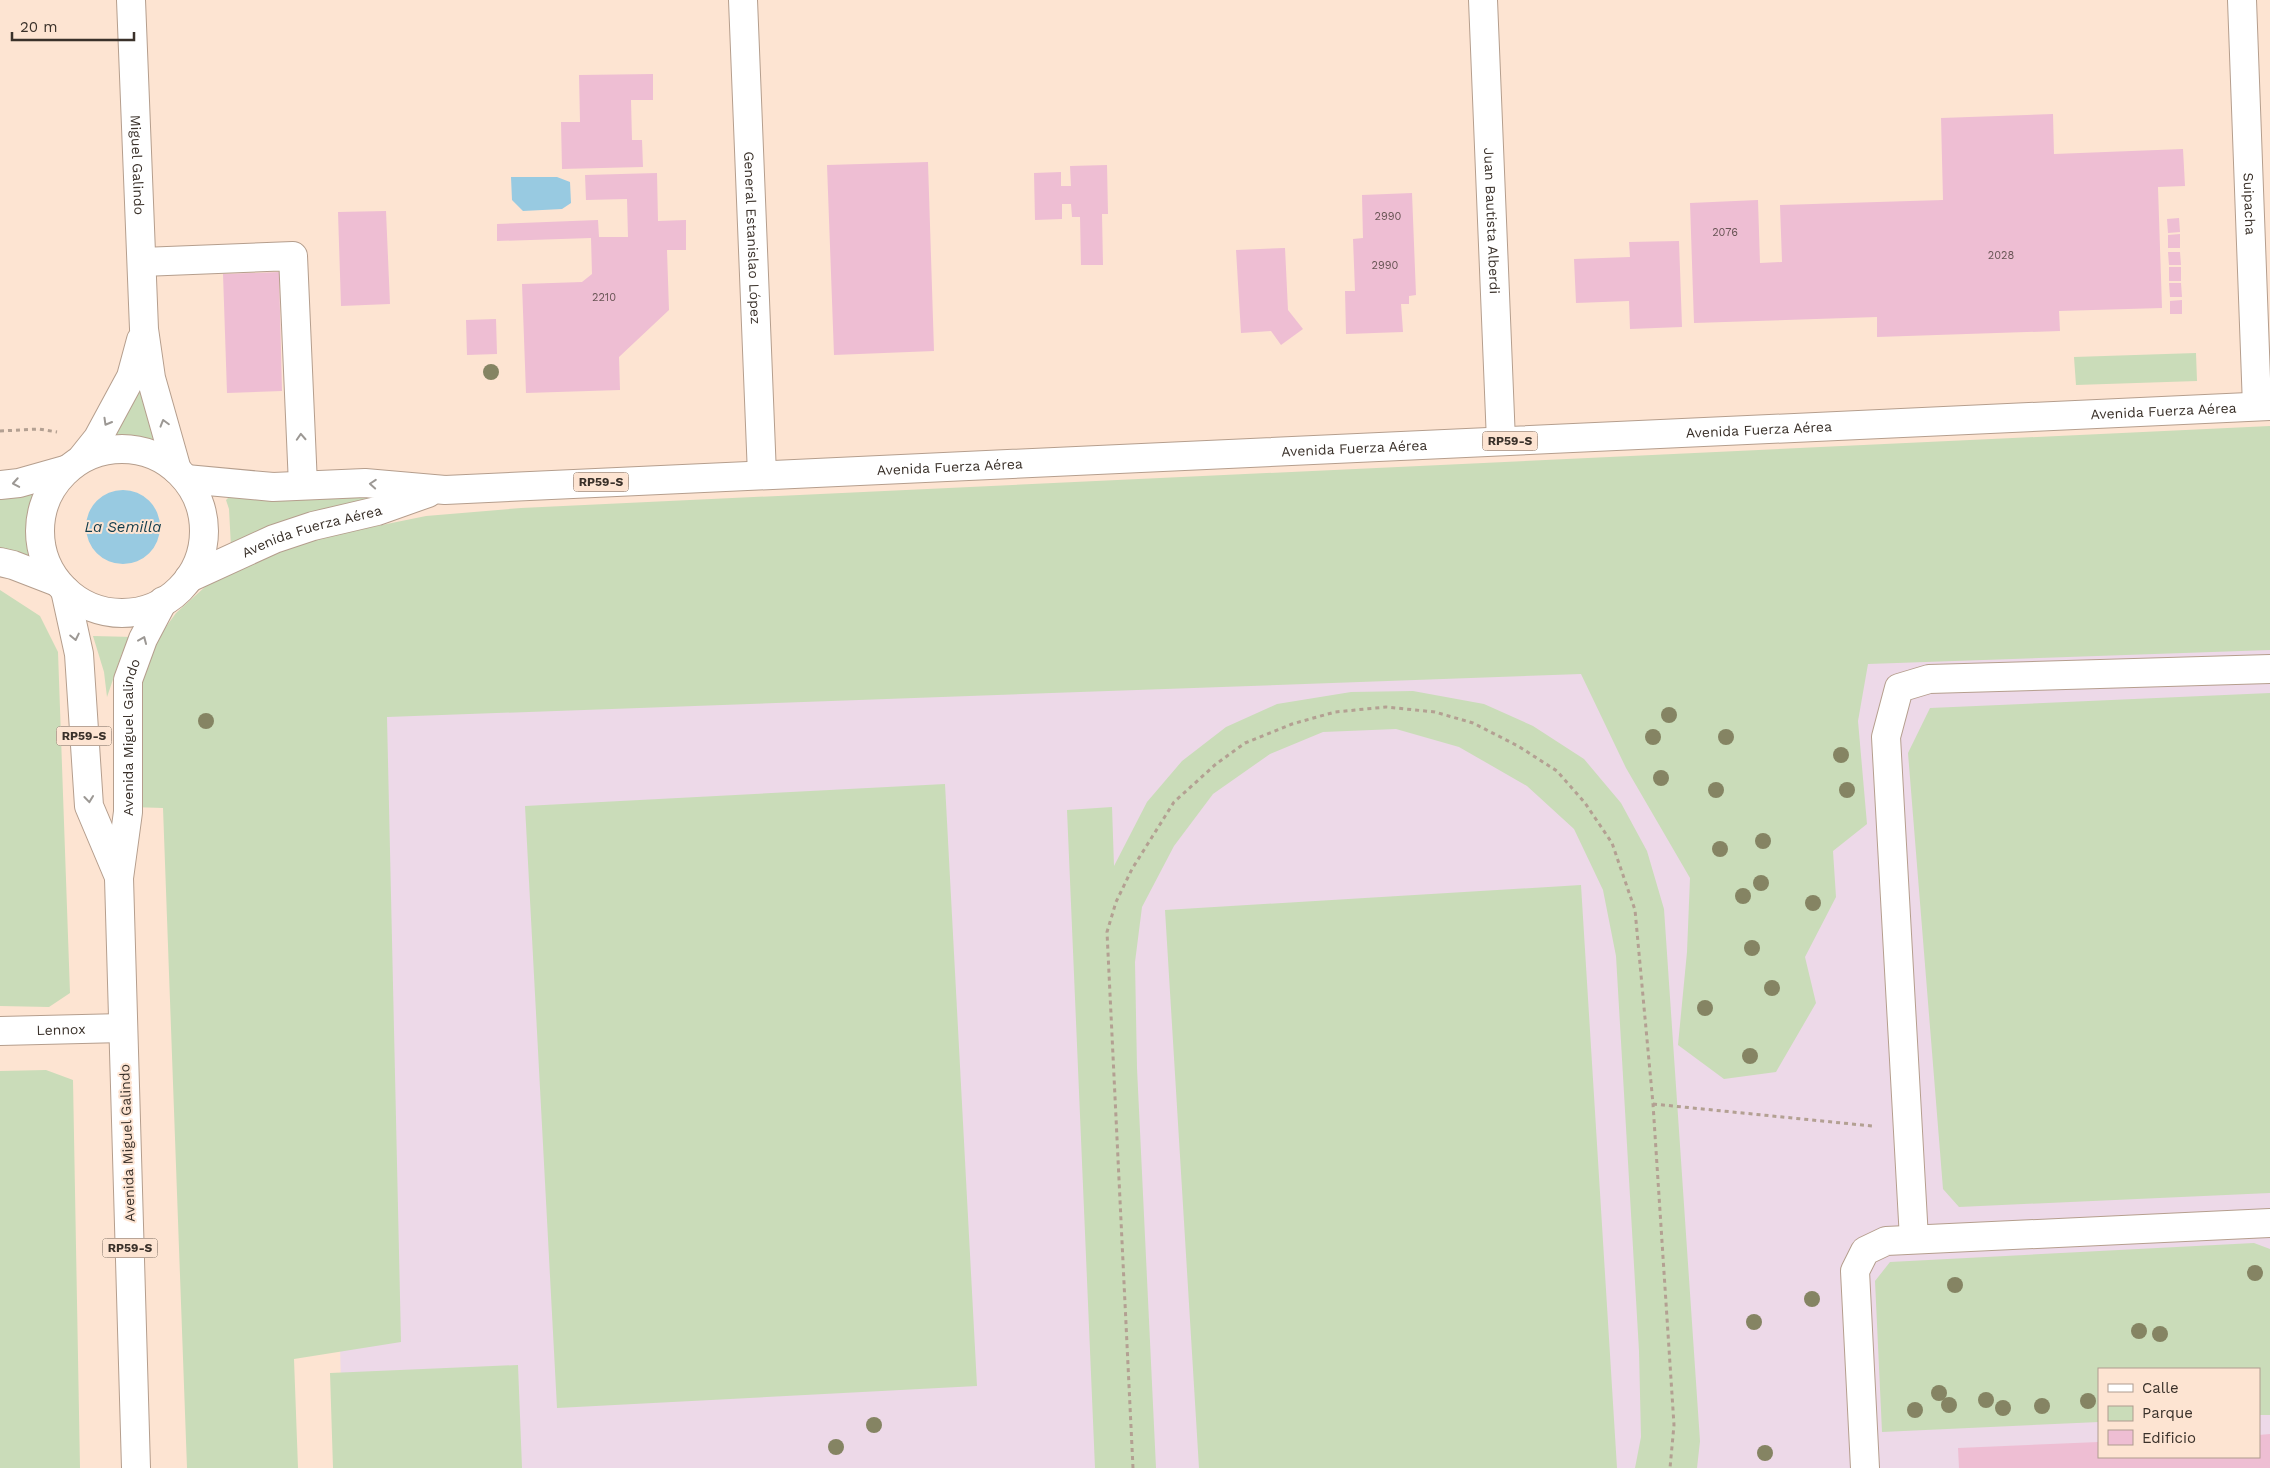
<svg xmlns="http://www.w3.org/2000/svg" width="2270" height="1468" viewBox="0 0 2270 1468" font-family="'Work Sans',sans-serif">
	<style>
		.education { fill: #edd9e8; fill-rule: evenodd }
		.green { fill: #cadcb9 }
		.water { fill: #98cae1 }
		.building { fill: #eebed3 }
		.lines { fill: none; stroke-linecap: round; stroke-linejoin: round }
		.minor-casing { stroke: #b59e8d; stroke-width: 30 }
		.major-casing { stroke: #b59e8d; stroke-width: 30 }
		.path { stroke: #b3a092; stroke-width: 3; stroke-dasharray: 4 4; stroke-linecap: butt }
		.minor { stroke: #fff; stroke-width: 28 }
		.major { stroke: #fff; stroke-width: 28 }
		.tree { fill: #858463 }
		.oneway { stroke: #9c9894 }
		.labels { text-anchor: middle; stroke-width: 4; stroke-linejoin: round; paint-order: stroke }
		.number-label { font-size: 11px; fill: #675454 }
		.shield { fill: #fde4d2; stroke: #74675c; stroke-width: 1 }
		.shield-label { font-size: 12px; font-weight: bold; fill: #3a312a }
		.street-label { font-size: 14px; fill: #3a312a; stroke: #fde4d2 }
		.water-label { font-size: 15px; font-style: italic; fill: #0f3b4b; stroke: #fde4d2 }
	</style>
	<rect width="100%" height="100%" fill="#fde4d2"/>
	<!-- education -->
	<path class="education" d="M2270,622V1468H343L324,691ZM2099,1369H2259V1457H2099Z"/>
	<!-- green -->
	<path class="green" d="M2196,353L2197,381L2076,385L2074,357Z
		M139,390L143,391L165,447L150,443L108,439Z
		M2270,426V650L1868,664L1858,721L1867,824L1833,851L1836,897L1805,957L1816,1003L1776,1072L1724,1079L1678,1045L1687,952L1690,878L1626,768L1581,674L387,717L401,1342L294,1359L298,1468H187L163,808L131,807L138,685L152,646L176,613L216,577L262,555L323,537L426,516L521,508Z
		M65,470C34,511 32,537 57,582L0,562V485Z
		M365,491L390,500L231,547L229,509L226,500L232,494Z
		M0,590L40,616L58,652L70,993L49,1007L0,1006Z
		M93,636L134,637L122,653L107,697L104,672Z
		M1413,691L1484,704L1533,726L1584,759L1621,803L1647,851L1664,909L1700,1441L1697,1468H1635L1641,1437L1639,1351L1616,956L1603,890L1574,829L1527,786L1459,747L1396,729L1323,732L1270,754L1213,794L1174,846L1142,907L1135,962L1137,1068L1156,1468H1095L1067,810L1112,807L1114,866L1147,802L1182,761L1226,727L1277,704L1351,692Z
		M2270,693V1193L1959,1207L1943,1189L1908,753L1930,708Z
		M945,784L977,1386L557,1408L525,806Z
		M1581,885L1617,1468H1199L1165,910Z
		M46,1070L73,1080L80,1468H0V1071Z
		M2254,1243L2270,1249V1415H2259V1369H2099V1422L1882,1432L1875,1281L1890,1262Z
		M518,1365L522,1468H333L330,1373Z"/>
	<!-- water -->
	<path class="water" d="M511,177H557L570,182L571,203L562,209L523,211L512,200Z
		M86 527a37 37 0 1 1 74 0a37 37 0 1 1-74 0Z"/>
	<!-- building -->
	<path class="building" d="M653,74V100H631L632,140H642L643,167L562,169L561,122H580L579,75Z
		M2053,114L2054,154L2183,149L2185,186L2158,187L2162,308L2059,311L2060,331L1877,337V317L1694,323L1690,203L1758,200L1760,263L1782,262L1780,205L1943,200L1941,118Z
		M928,162L934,351L834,355L827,165Z
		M1107,165L1108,214H1102L1103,265H1081L1080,217H1072L1071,204H1062V219L1035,220L1034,173L1061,172V186H1071L1070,166Z
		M657,173L658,221L686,220V250H667L669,310L619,357L620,390L526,393L522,284L582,282L592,274L591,238L497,241V224L598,220L599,237H628L627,199L586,200L585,175Z
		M1412,193L1416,295L1409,296V304H1401L1403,332L1346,334L1345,291H1355L1353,239L1363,238L1362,195Z
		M386,211L390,304L341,306L338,212Z
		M2179,218L2180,232L2168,233L2167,219Z
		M2180,234V248H2168V235Z
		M1679,241L1682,327L1630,329L1629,301L1576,303L1574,259L1630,257L1629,242Z
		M1285,248L1288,310L1303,329L1281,345L1271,331L1241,333L1236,250Z
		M2168,252H2180L2181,265H2169Z
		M2169,267H2181V281H2169Z
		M279,272L282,391L227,393L223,274Z
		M2169,283H2181L2182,297H2170Z
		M2182,300V314H2170V301Z
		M496,319L497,354L467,355L466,320Z
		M2270,1434V1468H1959L1958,1448L2099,1442V1457H2259V1435Z"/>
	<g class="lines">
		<defs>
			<g id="minor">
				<path id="s1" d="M743,0L762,475"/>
				<path id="s2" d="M1483,0L1501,441"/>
				<path id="s3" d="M2242,0L2257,406"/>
				<path d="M142,262L293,256L303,485"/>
				<path id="s4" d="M0,1031L123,1028"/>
				<path d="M1914,1239L1886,737L1899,688L1929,679L2270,669"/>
				<path d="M1865,1468L1855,1271L1865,1251L1886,1241L2270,1223"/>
			</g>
			<g id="major">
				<path id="s5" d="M131,0L144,329L151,378L177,470"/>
				<circle cx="122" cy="531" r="82"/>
				<path d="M82,458L98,438L131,377L141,340"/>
				<path id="s6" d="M186,479L273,487L365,483L445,490L2270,406"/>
				<path d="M0,485L19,483L65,470"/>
				<path d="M0,562L13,565L57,582"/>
				<path id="s7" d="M189,578L274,539L313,526L377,511L428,493"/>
				<path d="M65,590L79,654L89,806L119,877"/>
				<path id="s8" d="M136,1468L119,878L128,812V680L143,639L163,601"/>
			</g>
		</defs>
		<!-- minor casing -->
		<use href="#minor" class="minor-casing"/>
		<!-- major casing -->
		<use href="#major" class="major-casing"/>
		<!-- path -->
		<path class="path" d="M0,431L39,429L57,432
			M1653,1104L1872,1126
			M1133,1468L1107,932L1116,902L1132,869L1174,802L1216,764L1245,743L1292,724L1335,712L1386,707L1435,712L1473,723L1518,746L1557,771L1585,803L1612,843L1635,910L1653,1104L1674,1425L1670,1468"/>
		<!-- minor -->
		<use href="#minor" class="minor"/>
		<!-- major -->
		<use href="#major" class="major"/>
	</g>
	<!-- trees -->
	<g class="tree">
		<circle cx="491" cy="372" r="8"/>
		<circle cx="1669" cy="715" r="8"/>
		<circle cx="206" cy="721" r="8"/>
		<circle cx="1653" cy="737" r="8"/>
		<circle cx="1726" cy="737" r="8"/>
		<circle cx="1841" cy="755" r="8"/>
		<circle cx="1661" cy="778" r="8"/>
		<circle cx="1716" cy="790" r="8"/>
		<circle cx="1847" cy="790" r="8"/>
		<circle cx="1763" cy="841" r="8"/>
		<circle cx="1720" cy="849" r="8"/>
		<circle cx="1761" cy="883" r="8"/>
		<circle cx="1743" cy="896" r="8"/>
		<circle cx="1813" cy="903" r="8"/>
		<circle cx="1752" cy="948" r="8"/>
		<circle cx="1772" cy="988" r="8"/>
		<circle cx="1705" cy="1008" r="8"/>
		<circle cx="1750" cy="1056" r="8"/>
		<circle cx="2255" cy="1273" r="8"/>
		<circle cx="1955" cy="1285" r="8"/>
		<circle cx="1812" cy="1299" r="8"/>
		<circle cx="1754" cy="1322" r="8"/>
		<circle cx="2139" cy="1331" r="8"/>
		<circle cx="2160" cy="1334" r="8"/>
		<circle cx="1939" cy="1393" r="8"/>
		<circle cx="1986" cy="1400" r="8"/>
		<circle cx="2088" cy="1401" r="8"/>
		<circle cx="1949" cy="1405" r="8"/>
		<circle cx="2042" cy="1406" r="8"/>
		<circle cx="2003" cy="1408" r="8"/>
		<circle cx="1915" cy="1410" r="8"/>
		<circle cx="874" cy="1425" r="8"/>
		<circle cx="836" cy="1447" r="8"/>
		<circle cx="1765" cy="1453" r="8"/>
	</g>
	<!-- one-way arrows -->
	<defs><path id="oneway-chevron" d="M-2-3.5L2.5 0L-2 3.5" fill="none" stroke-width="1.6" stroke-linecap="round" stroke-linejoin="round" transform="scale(1.25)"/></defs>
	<g class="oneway">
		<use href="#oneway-chevron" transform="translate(107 422) rotate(120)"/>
		<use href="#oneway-chevron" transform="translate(164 423) rotate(-106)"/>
		<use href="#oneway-chevron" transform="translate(301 437) rotate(-93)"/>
		<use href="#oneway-chevron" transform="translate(16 483) rotate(170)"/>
		<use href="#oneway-chevron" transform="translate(373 484) rotate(-176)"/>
		<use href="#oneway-chevron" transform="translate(75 637) rotate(78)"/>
		<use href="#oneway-chevron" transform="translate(143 640) rotate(-67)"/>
		<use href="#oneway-chevron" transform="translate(89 799) rotate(84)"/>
	</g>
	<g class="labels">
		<!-- number labels -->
		<g class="number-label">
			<text x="1388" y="220">2990</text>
			<text x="1725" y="236">2076</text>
			<text x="2001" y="259">2028</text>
			<text x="1385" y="269">2990</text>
			<text x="604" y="301">2210</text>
		</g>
		<!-- shield labels -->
		<g class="shield">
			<rect x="1482.5" y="431.5" width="55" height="19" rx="4"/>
			<rect x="573.5" y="472.5" width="55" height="19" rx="4"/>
			<rect x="56.5" y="726.5" width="55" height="19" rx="4"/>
			<rect x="102.5" y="1238.5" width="55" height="19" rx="4"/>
		</g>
		<g class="shield-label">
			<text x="1510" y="445">RP59-S</text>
			<text x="601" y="486">RP59-S</text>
			<text x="84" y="740">RP59-S</text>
			<text x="130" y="1252">RP59-S</text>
		</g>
		<!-- street labels -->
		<g class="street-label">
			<text dy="5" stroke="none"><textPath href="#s5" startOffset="165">Miguel Galindo</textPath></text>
			<text dy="5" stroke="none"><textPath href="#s3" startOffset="204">Suipacha</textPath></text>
			<text dy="5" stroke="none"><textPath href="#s2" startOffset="221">Juan Bautista Alberdi</textPath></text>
			<text dy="5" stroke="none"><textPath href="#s1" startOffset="238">General Estanislao López</textPath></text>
			<text dy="5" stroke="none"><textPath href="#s6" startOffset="1980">Avenida Fuerza Aérea</textPath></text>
			<text dy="5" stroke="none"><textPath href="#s6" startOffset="1575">Avenida Fuerza Aérea</textPath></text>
			<text dy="5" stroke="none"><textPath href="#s6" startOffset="1170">Avenida Fuerza Aérea</textPath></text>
			<text dy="5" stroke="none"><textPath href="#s6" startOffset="765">Avenida Fuerza Aérea</textPath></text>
			<text dy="5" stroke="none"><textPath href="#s7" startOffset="132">Avenida Fuerza Aérea</textPath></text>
			<text dy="5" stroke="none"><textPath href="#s8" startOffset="732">Avenida Miguel Galindo</textPath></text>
			<text dy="5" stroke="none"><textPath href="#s4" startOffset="61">Lennox</textPath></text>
			<text transform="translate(127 1143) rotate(-92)" y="5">Avenida Miguel Galindo</text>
		</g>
		<!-- water labels -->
		<g class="water-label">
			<text x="123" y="532">La Semilla</text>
		</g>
	</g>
	<!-- legend -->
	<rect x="2098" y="1368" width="162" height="90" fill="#fde4d2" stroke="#af9c8f"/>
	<rect x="2108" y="1384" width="25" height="8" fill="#ffffff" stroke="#af9c8f"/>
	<text x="2142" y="1393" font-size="15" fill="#3a312a">Calle</text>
	<rect x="2108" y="1406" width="25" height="15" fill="#cadcb9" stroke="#af9c8f"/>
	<text x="2142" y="1418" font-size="15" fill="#3a312a">Parque</text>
	<rect x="2108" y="1430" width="25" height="15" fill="#eebed3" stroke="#af9c8f"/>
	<text x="2142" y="1443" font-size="15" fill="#3a312a">Edificio</text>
	<!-- scale -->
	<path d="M12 32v8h122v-8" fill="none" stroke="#3a312a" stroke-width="2.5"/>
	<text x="20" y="32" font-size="15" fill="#3a312a" stroke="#fde4d2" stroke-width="4" paint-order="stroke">20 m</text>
</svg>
